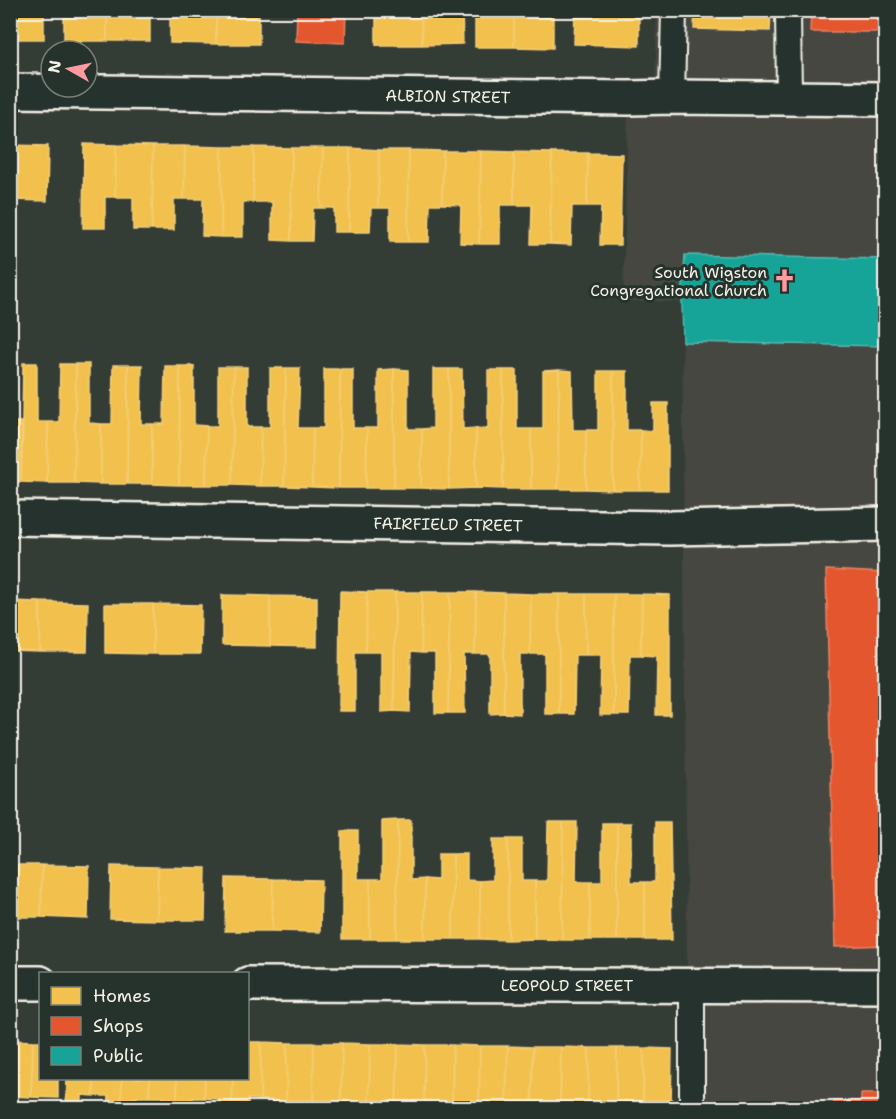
<svg xmlns="http://www.w3.org/2000/svg" width="896" height="1119" viewBox="0 0 896 1119" font-family="'Shantell Sans',sans-serif">
	<style>
		.built { fill: #444640 }
		.homes { fill: #f2c14e; stroke: #f3cf7c; stroke-width: 1.5 }
		.shops { fill: #e4572e; stroke: #e98566; stroke-width: 1.5 }
		.public { fill: #17a398; stroke: #59bab0; stroke-width: 1.5 }
		.lines { fill: none; stroke-linecap: round; stroke-linejoin: round }
		.lane-casing { stroke: #f4f1e8; stroke-width: 28 }
		.street-casing { stroke: #f4f1e8; stroke-width: 38 }
		.lane { stroke: #26332d; stroke-width: 24 }
		.street { stroke: #26332d; stroke-width: 33 }
		.labels { text-anchor: middle; stroke-width: 6; stroke-linejoin: round; paint-order: stroke }
		.street-label { font-size: 16px; fill: #f4f1e8; stroke: #26332d }
		.poi-label { font-size: 16px; fill: #f4f1e8; stroke: #26332d; text-anchor: end }
	</style>
	<rect width="100%" height="100%" fill="#343c36"/>
	<filter id="ink" filterUnits="userSpaceOnUse"><feTurbulence type="fractalNoise" baseFrequency=".0167" numOctaves="2"/><feDisplacementMap in="SourceGraphic" scale="12" xChannelSelector="R" yChannelSelector="G"/><feConvolveMatrix kernelMatrix="1 2 1 2 8 2 1 2 1" color-interpolation-filters="sRGB"/></filter>
	<g filter="url(#ink)">
		<!-- built -->
		<path class="built" d="M657,11H885V1108H688L682,302L623,301L628,98L655,96Z"/>
		<!-- homes -->
		<path class="homes" d="M10,10H44V39H10Z
			M64,10H107V41H64Z
			M107,10H150V41H107Z
			M170,10H216V44L170,43Z
			M216,10H259V44H216Z
			M376,10H421L422,45H376Z
			M421,10H462L463,44L422,45Z
			M475,10H514V47H475Z
			M514,10H553V48L514,47Z
			M575,10H639V46L574,44Z
			M695,10H771L770,31L694,29Z
			M84,144L116,145L115,197H105V228H83Z
			M11,145L48,146L47,201L11,200Z
			M116,145L153,146L152,230H133V197H115Z
			M153,146H185L184,199H174V230H152Z
			M185,146L222,147L221,237L202,236L203,199H184Z
			M222,147H254L253,202H243V237H221Z
			M254,147L292,148L291,241L272,240V202H253Z
			M292,148H323L321,208H313L312,241H291Z
			M323,148H350L349,232H334V208H321Z
			M350,148L379,150L378,208H371L370,232H349Z
			M379,150H409L408,242H390V208H378Z
			M409,150L443,151L442,204H430L429,242H408Z
			M443,151H481L479,244L460,243L461,205L442,204Z
			M481,151L514,152V205H500V244H479Z
			M514,152L552,153L550,244H531L532,205H514Z
			M552,153H588L587,206H572L571,245L550,244Z
			M588,153L622,154L620,245H600L601,206H587Z
			M23,363H37V422H48L47,483L21,482Z
			M60,364H76L74,483H47L48,422H59Z
			M76,364H89V423L101,424V484L74,483Z
			M113,365H128L127,484H101V424H112Z
			M128,365H142L141,424H152V484H127Z
			M165,366H180L179,485L152,484V424H164Z
			M180,366H194V425L207,426L206,485H179Z
			M218,367H234L232,485H206L207,426H218Z
			M234,367H247V427H261L260,486L232,485Z
			M270,368H286L284,486H260L261,427H270Z
			M286,368H300L298,428H313L312,487L284,486Z
			M324,369H340L339,488L312,487L313,428H324Z
			M340,369H353V428H367L366,488H339Z
			M394,369L408,370V429H422L421,488H394Z
			M394,369V488H366L367,428H378V370Z
			M433,369H449V489L421,488L422,429L433,428Z
			M449,369H462L463,429L476,428V488L449,489Z
			M488,370H503V489L476,488V428L488,429Z
			M503,370H517V429H531V489H503Z
			M559,370L572,371L573,430H586V489H558Z
			M559,370L558,489H531V429H543V371Z
			M598,371H613V490L586,489V430H598Z
			M613,371H627V430H641L640,490H613Z
			M653,403H668V490H640L641,430L653,431Z
			M10,422H23L21,482H10Z
			M340,591L367,592L366,652H355V711H339Z
			M367,592H395L394,711L381,712V652H366Z
			M395,592H422L421,653L411,652L410,712L394,711Z
			M422,592H450L448,713H435V653H421Z
			M450,592H476L475,654H464L465,713H448Z
			M476,592L504,593V713L490,714V654H475Z
			M504,593L531,594L530,654H520V714L504,713Z
			M531,594H559V714H545V654H530Z
			M559,594H586V655H575L574,714H559Z
			M586,594H614V715H600L601,655H586Z
			M614,594H642L641,655H630L629,715H614Z
			M642,594L670,595V715H656L657,656L641,655Z
			M222,595L270,596V646L222,645Z
			M270,596L317,597V647L270,646Z
			M10,601L40,602V652L10,651Z
			M40,602L88,603L87,652H40Z
			M105,604H153V654L105,653Z
			M153,604L201,605L200,654H153Z
			M398,820H411V880L425,879V939H397Z
			M398,820L397,939H370V879H382V821Z
			M548,822H563L562,940L535,939V881H547Z
			M563,822H577L576,882H590V940H562Z
			M655,822H670L672,940H645V882H655Z
			M602,823H617V940H590V882H602Z
			M617,823H631V882H645V940H617Z
			M342,831H358V879H370V939H342Z
			M493,839H508V940L480,939V881L493,880Z
			M508,839H522V881H535V939L508,940Z
			M438,854H453V939H425V879L438,880Z
			M453,854H467V880L480,881V939H453Z
			M10,865H42L41,917H10Z
			M42,865L89,866L88,919L41,917Z
			M111,866L158,867L157,920L110,919Z
			M158,867L206,868L205,920H157Z
			M226,878L273,879L272,931H225Z
			M273,879L321,880L320,932L272,931Z
			M10,1040L33,1041L31,1097L10,1096Z
			M33,1041H40V1078H58V1098L31,1097Z
			M248,1042H261L260,1100L248,1099V1108H232L233,1078H248Z
			M261,1042L287,1043L286,1108H272V1100H260Z
			M287,1043H314L313,1101H301V1108H286Z
			M314,1043H342L341,1108H328V1102L313,1101Z
			M342,1043L370,1044L369,1102H357V1108H341Z
			M370,1044H398L396,1108H383V1103L369,1102Z
			M398,1044L425,1045L424,1101H412V1108H396Z
			M425,1045H453L452,1108H439V1101H424Z
			M453,1045L480,1046L479,1103L468,1102L467,1108H452Z
			M480,1046H508L506,1108H493V1103H479Z
			M508,1046L533,1047L532,1104L522,1103V1108H506Z
			M533,1047H561L560,1108H547V1104H532Z
			M561,1047L589,1048L588,1104H576V1108H560Z
			M589,1048H617L616,1108H602V1105L588,1104Z
			M617,1048H644L643,1105H632V1108H616Z
			M644,1048L672,1049L671,1108H658V1105H643Z
			M67,1078H94V1096L82,1095V1108H66Z
			M94,1078H122L121,1108H108L109,1096H94Z
			M122,1078H150L149,1097H137V1108H121Z
			M150,1078H177V1108H163V1097H149Z
			M177,1078H205L204,1098H193V1108H177Z
			M205,1078H233L232,1108H219V1099L204,1098Z"/>
		<!-- shops -->
		<path class="shops" d="M297,10H346L345,43L296,41Z
			M811,10H886V32H810Z
			M826,570L886,573V945L835,947Z
			M861,1094H886V1108H834V1101H861Z"/>
		<!-- public -->
		<path class="public" d="M685,255L886,259V346L683,342L682,302Z"/>
		<g class="lines">
			<defs>
				<path id="lane" d="M788,10L789,98
					M672,97L674,10
					M692,1108V985"/>
				<path id="street" d="M10,91L628,98L672,97L886,99
					M10,518L669,528L886,524
					M10,983H40
					M248,984L886,986"/>
			</defs>
			<!-- lane casing -->
			<use href="#lane" class="lane-casing"/>
			<!-- street casing -->
			<use href="#street" class="street-casing"/>
			<!-- lane -->
			<use href="#lane" class="lane"/>
			<!-- street -->
			<use href="#street" class="street"/>
		</g>
	</g>
	<!-- icons -->
	<defs>
		<symbol id="church-bare" viewBox="-9 -9 18 18"><path d="M-1.2-6h2.4v3.5h3.3v2.4h-3.3V6h-2.4V-.1h-3.3v-2.4h3.3Z" fill="#ff9aa2" stroke="#26332d" stroke-width="2.5" paint-order="stroke"/></symbol>
	</defs>
	<g fill-rule="evenodd">
		<use href="#church-bare" x="768" y="264" width="33" height="33"/>
	</g>
	<g class="labels">
		<!-- street labels -->
		<g class="street-label">
			<text transform="translate(448 96) rotate(1)" y="6">ALBION STREET</text>
			<text transform="translate(448 524) rotate(1)" y="6">FAIRFIELD STREET</text>
			<text x="567" y="991">LEOPOLD STREET</text>
		</g>
		<!-- poi labels -->
		<g class="poi-label">
			<text x="767" y="278">South Wigston<tspan x="767" dy="18">Congregational Church</tspan></text>
		</g>
	</g>
	<!-- margin -->
	<rect width="896" height="1119" fill="none" stroke="#26332d" stroke-width="36"/>
	<rect x="18" y="18" width="860" height="1083" fill="none" stroke="#f4f1e8" stroke-width="2" filter="url(#ink)"/>
	<!-- legend -->
	<rect x="39" y="972" width="210" height="108" fill="#26332d" stroke="#787f78" stroke-width="1.5"/>
	<rect x="51" y="987" width="30" height="18" fill="#f2c14e" stroke="#787f78" stroke-width="1.5"/>
	<text x="93" y="1002" font-size="18" fill="#f4f1e8">Homes</text>
	<rect x="51" y="1017" width="30" height="18" fill="#e4572e" stroke="#787f78" stroke-width="1.5"/>
	<text x="93" y="1032" font-size="18" fill="#f4f1e8">Shops</text>
	<rect x="51" y="1047" width="30" height="18" fill="#17a398" stroke="#787f78" stroke-width="1.5"/>
	<text x="93" y="1062" font-size="18" fill="#f4f1e8">Public</text>
	<!-- north arrow -->
	<g transform="translate(69 69) rotate(279)"><circle r="28" fill="#26332d" stroke="#787f78" stroke-width="1.5"/>
	<path d="M0-4.5L10 22L0 15L-10 22Z" fill="#ff9aa2"/>
	<text y="-9" font-size="16" font-weight="bold" text-anchor="middle" fill="#f4f1e8">N</text>
	</g>
</svg>
